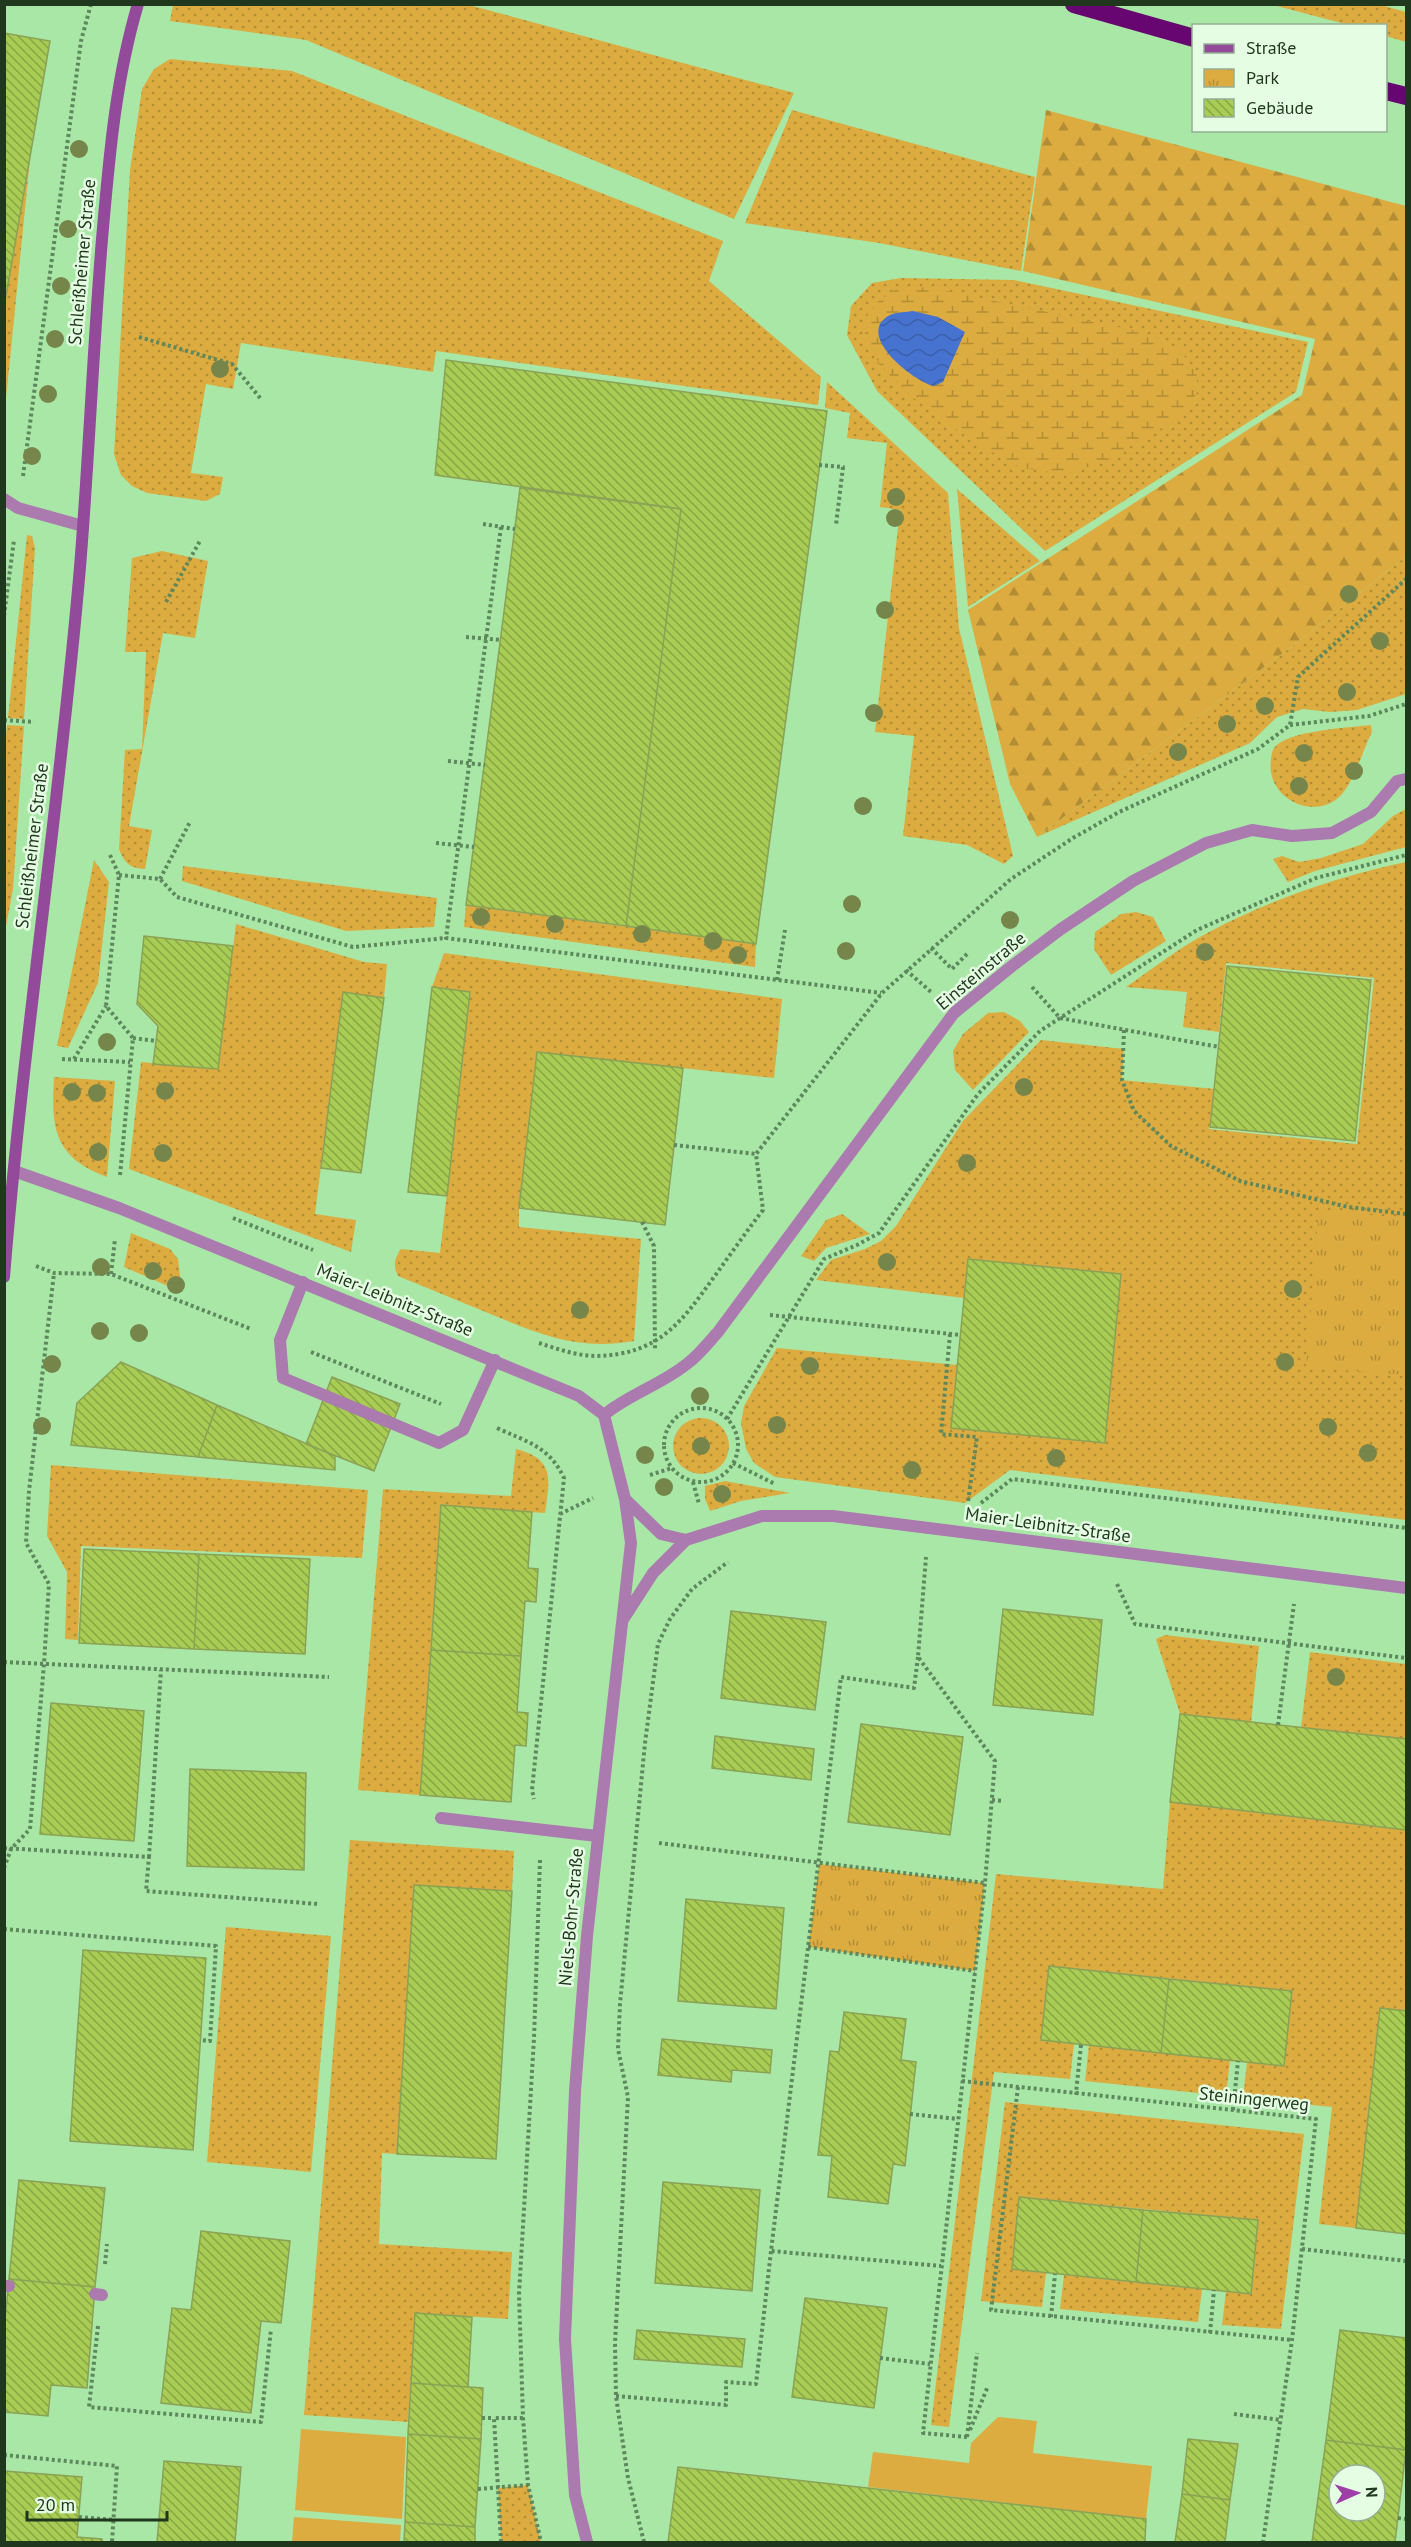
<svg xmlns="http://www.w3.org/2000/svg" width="1411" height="2547" viewBox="0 0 1411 2547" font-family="'PT Sans',sans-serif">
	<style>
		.grass { fill: url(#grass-dots) }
		.forest { fill: url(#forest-firs) }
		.wetland { fill: url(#wetland-marsh) }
		.park { fill: url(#park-tufts) }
		.garden { fill: #dcac40 }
		.water { fill: url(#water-waves) }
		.building { fill: url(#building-back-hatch); stroke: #8aa255; stroke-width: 1.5; fill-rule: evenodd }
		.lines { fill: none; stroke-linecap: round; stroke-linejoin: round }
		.path { stroke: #5d875c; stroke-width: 4; stroke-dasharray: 3 3; stroke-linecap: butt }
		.lane { stroke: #ab7aaf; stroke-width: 12 }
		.street { stroke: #ab7aaf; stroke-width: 12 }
		.secondary { stroke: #934a9b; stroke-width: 12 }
		.highway { stroke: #680671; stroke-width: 18 }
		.tree { fill: #76864b }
		.labels { text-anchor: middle; stroke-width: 5; stroke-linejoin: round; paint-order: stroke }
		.street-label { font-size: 18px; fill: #1e371d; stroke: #e4fde3 }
	</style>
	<defs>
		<pattern id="grass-dots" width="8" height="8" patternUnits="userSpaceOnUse" patternTransform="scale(1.5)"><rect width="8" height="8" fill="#dcac40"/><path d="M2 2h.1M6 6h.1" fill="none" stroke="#b28d35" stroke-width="1.8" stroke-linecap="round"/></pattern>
		<pattern id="forest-firs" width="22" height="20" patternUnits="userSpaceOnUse" patternTransform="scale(1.5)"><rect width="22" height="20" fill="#dcac40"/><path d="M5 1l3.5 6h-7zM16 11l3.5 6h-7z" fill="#b28d35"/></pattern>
		<pattern id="wetland-marsh" width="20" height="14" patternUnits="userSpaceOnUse" patternTransform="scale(1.5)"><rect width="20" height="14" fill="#dcac40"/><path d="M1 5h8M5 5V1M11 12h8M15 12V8" fill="none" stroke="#b28d35"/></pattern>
		<pattern id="park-tufts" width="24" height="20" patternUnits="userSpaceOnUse" patternTransform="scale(1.5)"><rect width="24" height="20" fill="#dcac40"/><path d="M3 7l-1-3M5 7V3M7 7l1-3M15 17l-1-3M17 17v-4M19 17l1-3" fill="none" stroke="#b28d35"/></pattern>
		<pattern id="water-waves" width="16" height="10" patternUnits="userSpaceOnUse" patternTransform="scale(1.5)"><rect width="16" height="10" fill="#4773d0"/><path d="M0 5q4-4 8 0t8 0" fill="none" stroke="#3b5fa8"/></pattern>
		<pattern id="building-back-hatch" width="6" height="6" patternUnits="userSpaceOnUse" patternTransform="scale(1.5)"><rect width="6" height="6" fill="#a8cc54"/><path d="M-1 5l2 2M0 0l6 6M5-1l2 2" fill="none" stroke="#88a645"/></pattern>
	</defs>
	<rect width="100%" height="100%" fill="#a9e7a7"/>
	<!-- grass -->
	<path class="grass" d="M173,5H469L794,93L734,219L306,40L170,21Z
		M1273,5H1381L1406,12V42L1386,36V26L1349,25Z
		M170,59L292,71L723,241L709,281L821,377L818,405L436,351L433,372L241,343L233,389L206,384L191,473L223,477L220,494L206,501L147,493L132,486L121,475L114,454L130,170L142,89L154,69Z
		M792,110L1035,177L1021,271L879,243L745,223Z
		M30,159L5,409V301Z
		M901,278L1014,280L1308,342L1296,392L1045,551L877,391L847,335L851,306L872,283Z
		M827,382L948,493L959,628L1013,856L1004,864L967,845L903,836L914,736L875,732L900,510L880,507L887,443L847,438L850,413L825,408Z
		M957,489L1040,561L968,607Z
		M27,535L32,536L35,548L24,719L8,718Z
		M162,551L208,561L195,638L163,633L129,826L152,830L145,869C130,868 125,864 119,849L125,750L142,749L146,652H125L132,558Z
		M1406,556V694L1357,710L1330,712L1303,709L1277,717L1250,743L1037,837L1311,632Z
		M7,725L24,726L13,889L5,932L4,756Z
		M1371,725L1372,732C1363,750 1355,779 1342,794C1317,823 1265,799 1271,760C1271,756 1272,751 1274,748C1288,730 1348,728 1371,725Z
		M1406,809V847L1315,871L1288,882L1273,859L1282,856L1299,862L1321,858L1363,844L1393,816Z
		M94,860L109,882L98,983L68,1048L57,1046Z
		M1406,862V1520L1010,1470L965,1503L775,1477L754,1463L746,1449L741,1423L744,1406L777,1348L958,1365L1121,1274L968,1259L964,1298L816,1280L831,1260L865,1249L881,1241L896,1226L963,1121L1041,1040L1124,1049L1122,1080L1215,1089L1209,1129L1357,1144L1374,978L1226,963L1219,1032L1183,1027L1187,992L1126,987C1154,968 1181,946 1211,931C1272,899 1340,876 1406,862Z
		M183,866L437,898L434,927L346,931L182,881Z
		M466,905L756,944L755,967L464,927Z
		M1136,912L1153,917L1166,941L1111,975L1094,949L1095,932L1121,914Z
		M236,924L364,962L387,964L384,998L343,993L315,1214L356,1220L351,1252L129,1169L141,1062L218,1069Z
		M444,953L782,999L774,1078L537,1052L519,1208V1227L641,1239L634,1341C577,1351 539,1334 488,1313C458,1301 428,1288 398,1276C393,1265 394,1259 401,1249L440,1253L470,992L432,987Z
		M1004,1012L1020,1021L1029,1032L973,1090L955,1070L953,1051L963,1034L988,1013Z
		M54,1077L115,1081L107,1177C54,1157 51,1130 54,1077Z
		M842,1214L870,1234L826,1248L814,1261L801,1256L826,1220Z
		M131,1233L170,1249L178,1259L182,1292L124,1267Z
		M673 1446a28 28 0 1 1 56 0a28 28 0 1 1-56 0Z
		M516,1449C555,1459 550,1479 545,1513L441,1506L420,1795L358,1790L383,1489L511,1496Z
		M51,1465L368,1490L362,1558L81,1546L78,1640L65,1639L67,1572L47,1536Z
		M725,1481L790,1493L741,1501L710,1511L705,1499V1486Z
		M1165,1635L1259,1646L1251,1723L1180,1714L1156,1639Z
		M1310,1652L1406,1664V1739L1301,1728Z
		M1170,1802L1406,1830V2011L1380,2008L1356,2228L1319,2224L1332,2107L1243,2098L1247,2062L1283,2066L1291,1991L1049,1966L1041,2040L1074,2044L1070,2079L994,2072L949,2427L931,2425L996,1874L1163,1889Z
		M350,1840L514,1851L512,1891L414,1885L397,2154L382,2153L379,2244L512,2252L508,2319L415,2313L408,2422L304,2415Z
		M226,1927L331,1936L311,2172L207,2162Z
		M1089,2045L1230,2060L1226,2096L1085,2081Z
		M1005,2102L1304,2134L1281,2329L1222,2325L1226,2291L1251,2294L1257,2220L1019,2197L1012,2269L1046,2273L1042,2307L981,2301Z
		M1064,2275L1202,2289L1198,2322L1060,2309Z
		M528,2485L541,2542H501L498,2488Z"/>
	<!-- forest -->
	<path class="forest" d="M1046,110L1406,206V556L1311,632L1037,837L1010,784L968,610L1302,395L1315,339L1023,271Z"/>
	<!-- wetland -->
	<path class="wetland" d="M928,287L1142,332L1178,348L1196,371L1198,391L1187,410L1159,430L1101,463L1065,474L1021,468L977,444L912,397L880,365L865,341V319L877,302L896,289Z"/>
	<!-- park -->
	<path class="park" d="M1319,1209L1406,1219V1375L1306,1367Z
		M819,1864L985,1883L975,1971L808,1947Z"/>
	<!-- garden -->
	<path class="garden" d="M998,2417L1037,2421L1033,2453L1152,2466L1146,2519L868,2487L873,2452L969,2463L971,2443Z
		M301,2429L406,2437L402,2519L295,2510Z
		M294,2517L401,2525L400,2542H292Z"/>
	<!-- water -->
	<path class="water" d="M913,311L938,317L965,332L943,382L934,386C914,382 853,334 890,315C896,312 907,312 913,311Z"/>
	<!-- building -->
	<path class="building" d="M4,33L50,41L5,302L4,301Z
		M446,360L827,411L756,944L626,926L681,509L435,475Z
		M520,488L681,509L626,926L466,905Z
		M144,936L233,946L218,1069L153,1064L158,1026L137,1004Z
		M1227,966L1371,980L1355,1141L1210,1127Z
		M432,987L470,992L447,1196L408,1192Z
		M343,992L384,998L361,1173L321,1168Z
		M537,1052L683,1068L665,1225L519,1208Z
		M968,1259L1121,1274L1105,1443L951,1428Z
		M121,1362L217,1405L198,1457L71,1445L77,1403Z
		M332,1377L400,1404L374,1471L306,1444Z
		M217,1405L335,1456V1470L198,1457Z
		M441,1505L532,1512L528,1568L538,1569L536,1602L525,1601L521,1656L431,1650Z
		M84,1549L199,1554L194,1649L79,1643Z
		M199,1554L310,1559L305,1654L194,1649Z
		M1003,1609L1102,1620L1093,1715L993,1705Z
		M731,1611L826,1622L815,1710L721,1698Z
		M431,1650L521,1656L517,1712L528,1713L526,1746L515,1745L511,1802L420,1795Z
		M51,1703L144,1711L134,1841L40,1834Z
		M1180,1714L1406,1739V1830L1170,1802Z
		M861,1724L963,1737L950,1835L848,1822Z
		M715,1736L814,1749L811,1780L712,1768Z
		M190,1769L306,1773L304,1870L187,1866Z
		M414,1885L512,1891L496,2159L397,2154Z
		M686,1899L784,1908L776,2009L678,2001Z
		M83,1950L206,1958L193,2150L70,2141Z
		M1049,1966L1169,1979L1161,2053L1041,2040Z
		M1169,1979L1292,1991L1284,2066L1161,2053Z
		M1380,2008L1406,2011V2234L1356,2228Z
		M844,2012L906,2019L901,2060L916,2062L905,2166L893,2164L888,2204L828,2197L832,2156L818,2155L830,2051L839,2052Z
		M662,2039L772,2050L770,2073L732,2070L731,2082L658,2075Z
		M19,2180L105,2188L95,2287L9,2279Z
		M663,2182L760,2190L752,2291L655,2283Z
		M1019,2197L1143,2210L1136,2282L1012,2269Z
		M1143,2210L1258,2220L1251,2294L1136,2282Z
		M201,2231L290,2241L281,2323L261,2321L251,2413L161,2403L172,2308L191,2310Z
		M9,2279L95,2287L87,2388L51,2385L48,2416L4,2412V2328Z
		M805,2298L887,2308L874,2408L792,2397Z
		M415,2313L472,2317L468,2387L411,2383Z
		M637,2330L745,2339L742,2367L634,2359Z
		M1340,2330L1406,2338V2450L1326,2440Z
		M411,2383L483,2388L481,2439L408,2434Z
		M408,2434L481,2439L475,2527L405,2522Z
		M1188,2439L1238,2444L1230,2500L1182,2494Z
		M1326,2440L1406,2450L1395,2542H1312ZM1339,2475H1375V2511H1339Z
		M164,2461L241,2467L235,2542H157Z
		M678,2467L1146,2519L1145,2542H668Z
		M4,2471L82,2477L77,2537L102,2539V2542H4Z
		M1182,2494L1230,2500L1225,2542H1175Z
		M405,2522L475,2527V2542H404Z"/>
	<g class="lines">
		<!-- path -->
		<path class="path" d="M139,337L232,364L261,399
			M819,465L843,467L836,525
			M23,476L81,41L91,4
			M483,524L515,529
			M501,527L446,938L881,993
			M166,602L201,539
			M4,616L14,540
			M466,637L501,640
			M4,720L34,722
			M1290,725L1369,716L1406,704
			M448,761L485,765
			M436,843L474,847
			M110,855L119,875L106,1006L133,1038L120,1175
			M119,875L160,879L177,897L353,947L446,938
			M160,879L190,822
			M931,948L952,969L967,954
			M906,970L931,992
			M777,980L785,930
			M1032,987L1060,1018L1219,1047
			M1124,1030L1122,1080L1134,1111L1171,1146L1240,1181L1348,1207L1406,1214
			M133,1038L156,1041
			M62,1059L130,1062
			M74,1059L106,1006
			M674,1145L756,1154
			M233,1218L313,1250
			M642,1222L654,1246L655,1350
			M36,1266L54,1273L111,1274L251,1329
			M111,1274L115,1239
			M770,1315L961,1335
			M950,1334L941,1434L977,1437L968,1502
			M539,1343C558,1349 577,1356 597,1356C659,1354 681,1323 714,1277C730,1255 746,1232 763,1210L756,1154L882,993L1011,879L1073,838L1119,812L1258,749L1290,725L1298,677L1406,579
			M311,1352L441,1404
			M664 1445a37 37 0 1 1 74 0a37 37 0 1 1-74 0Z
			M727,1419L824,1259L857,1245L879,1233L978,1094L1040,1031L1197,930L1316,878L1406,855
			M497,1428C527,1442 549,1446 564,1478L532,1790L534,1799
			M733,1463L775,1484
			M650,1475L672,1468
			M693,1482L699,1504
			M981,1503L1012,1479L1406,1528
			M560,1514L593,1498
			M1117,1584L1135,1624L1406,1658
			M918,1657L914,1688L841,1677L771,2251L941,2266
			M4,1662L329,1677
			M1278,1725L1294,1604
			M992,1800L1004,1801
			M659,1843L985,1883L995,1761L918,1657L926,1557
			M4,1848L149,1857L146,1891L319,1904
			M149,1857L161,1670
			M540,1860L534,2038L519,2294L523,2418L528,2485L541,2542
			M4,1868L11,1849L30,1829L44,1664L49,1584L26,1543L29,1491L54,1273
			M4,1929L216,1946L210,2041L201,2040
			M808,1947L975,1971
			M1081,2045L1076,2093L1316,2119L1292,2340L1263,2542
			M962,2081L1076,2093
			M1018,2087L991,2310L1292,2340
			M1233,2110L1238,2061
			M910,2114L958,2119
			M1302,2249L1406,2261
			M105,2264L107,2244
			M1051,2317L1055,2274
			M98,2326L89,2407L261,2422L271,2329
			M1210,2333L1214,2290
			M880,2358L930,2364
			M616,2396L726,2405V2382L756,2384L771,2251
			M1234,2414L1281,2420
			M482,2418H494
			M970,2430L988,2386
			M967,2437L923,2433L985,1883
			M967,2437L977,2353
			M4,2455L117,2466L112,2542
			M478,2489L528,2485
			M79,2517L114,2520
			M1398,2518L1406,2519
			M501,2542L494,2418H523
			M644,2542L628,2478L616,2396L615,2343L628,2097L618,2049L620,2004L645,1743L658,1644L670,1619L692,1589L728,1562"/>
		<!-- lane -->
		<path class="lane" d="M303,1282L280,1340L283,1378L439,1443L463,1430L495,1360
			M441,1818L597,1836
			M4,2286H9
			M95,2294L102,2295"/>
		<!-- street -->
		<path class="street" d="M4,499L18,508L83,526
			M14,1171L119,1208L579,1396L604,1415L625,1499L661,1534L686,1540L762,1516H833L1406,1588
			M604,1415C629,1394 663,1384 688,1363C699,1355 708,1343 718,1332L954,1013L1012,966L1061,929L1133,881L1206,843L1252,830L1292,836L1332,833L1371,812L1397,781L1406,779
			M624,1618L653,1573L686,1540
			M587,2542L575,2495L565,2339L575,2091L587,1936L631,1543L625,1499"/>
		<!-- secondary -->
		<path class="secondary" d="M4,1277C23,1040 60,804 80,567C89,458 93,348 102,239C109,160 115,81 138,4"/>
		<!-- highway -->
		<path class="highway" d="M1074,4L1194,38
			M1386,91L1406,96"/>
	</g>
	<!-- trees -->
	<g class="tree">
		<circle cx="79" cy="149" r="9"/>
		<circle cx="68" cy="229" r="9"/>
		<circle cx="61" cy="286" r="9"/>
		<circle cx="55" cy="339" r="9"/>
		<circle cx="220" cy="369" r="9"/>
		<circle cx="48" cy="394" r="9"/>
		<circle cx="32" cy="456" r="9"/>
		<circle cx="896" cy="497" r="9"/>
		<circle cx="895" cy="518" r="9"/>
		<circle cx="1349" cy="594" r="9"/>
		<circle cx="885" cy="610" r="9"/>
		<circle cx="1380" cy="641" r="9"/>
		<circle cx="1347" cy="692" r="9"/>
		<circle cx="1265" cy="706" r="9"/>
		<circle cx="874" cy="713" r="9"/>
		<circle cx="1227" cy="724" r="9"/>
		<circle cx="1178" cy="752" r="9"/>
		<circle cx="1304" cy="753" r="9"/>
		<circle cx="1354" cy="771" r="9"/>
		<circle cx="1299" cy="786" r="9"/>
		<circle cx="863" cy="806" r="9"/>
		<circle cx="852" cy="904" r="9"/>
		<circle cx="481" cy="917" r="9"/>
		<circle cx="1010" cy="920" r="9"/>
		<circle cx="555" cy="924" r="9"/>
		<circle cx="642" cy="934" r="9"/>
		<circle cx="713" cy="941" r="9"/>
		<circle cx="846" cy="951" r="9"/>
		<circle cx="1205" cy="952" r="9"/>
		<circle cx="738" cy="955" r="9"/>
		<circle cx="107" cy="1042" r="9"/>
		<circle cx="1024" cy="1087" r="9"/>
		<circle cx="165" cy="1091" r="9"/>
		<circle cx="72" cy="1092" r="9"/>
		<circle cx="97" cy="1093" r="9"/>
		<circle cx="98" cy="1152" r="9"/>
		<circle cx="163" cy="1153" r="9"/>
		<circle cx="967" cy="1163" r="9"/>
		<circle cx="887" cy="1262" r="9"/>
		<circle cx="101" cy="1267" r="9"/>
		<circle cx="153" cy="1271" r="9"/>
		<circle cx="176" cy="1285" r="9"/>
		<circle cx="1293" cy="1289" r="9"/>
		<circle cx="580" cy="1310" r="9"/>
		<circle cx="100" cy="1331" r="9"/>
		<circle cx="139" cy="1333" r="9"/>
		<circle cx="1285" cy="1362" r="9"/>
		<circle cx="52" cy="1364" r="9"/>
		<circle cx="810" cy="1366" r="9"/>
		<circle cx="700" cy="1396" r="9"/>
		<circle cx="777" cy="1425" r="9"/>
		<circle cx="42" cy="1426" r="9"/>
		<circle cx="1328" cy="1427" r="9"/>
		<circle cx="701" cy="1446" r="9"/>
		<circle cx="1368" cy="1453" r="9"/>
		<circle cx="645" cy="1455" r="9"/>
		<circle cx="1056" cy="1458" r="9"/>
		<circle cx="912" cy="1470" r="9"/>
		<circle cx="664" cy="1487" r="9"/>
		<circle cx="722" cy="1494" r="9"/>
		<circle cx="1336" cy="1677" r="9"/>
	</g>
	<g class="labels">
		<!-- street labels -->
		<g class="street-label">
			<text transform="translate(82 262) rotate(-85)" y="6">Schleißheimer Straße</text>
			<text transform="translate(32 846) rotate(-83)" y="6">Schleißheimer Straße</text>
			<text transform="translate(981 971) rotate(-40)" y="6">Einsteinstraße</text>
			<text transform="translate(395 1300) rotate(22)" y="6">Maier-Leibnitz-Straße</text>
			<text transform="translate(1048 1525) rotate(8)" y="6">Maier-Leibnitz-Straße</text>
			<text transform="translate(571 1917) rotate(-85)" y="6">Niels-Bohr-Straße</text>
			<text transform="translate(1254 2099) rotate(6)" y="6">Steiningerweg</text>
		</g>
	</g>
	<!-- border -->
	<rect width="1411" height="2547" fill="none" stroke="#1e371d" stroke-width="12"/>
	<!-- legend -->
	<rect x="1192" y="24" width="195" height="108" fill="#e4fde3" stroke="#95ae94" stroke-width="1.5"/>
	<rect x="1204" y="44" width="30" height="9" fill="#934a9b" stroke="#95ae94" stroke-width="1.5"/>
	<text x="1246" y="54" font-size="18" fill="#1e371d">Straße</text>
	<rect x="1204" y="69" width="30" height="18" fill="url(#park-tufts)" stroke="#95ae94" stroke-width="1.5"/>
	<text x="1246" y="84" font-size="18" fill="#1e371d">Park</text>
	<rect x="1204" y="99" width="30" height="18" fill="url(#building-back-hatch)" stroke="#95ae94" stroke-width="1.5"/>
	<text x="1246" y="114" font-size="18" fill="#1e371d">Gebäude</text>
	<!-- north arrow -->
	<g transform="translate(1357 2493) rotate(87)"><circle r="28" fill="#e4fde3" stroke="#95ae94" stroke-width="1.5"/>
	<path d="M0-4.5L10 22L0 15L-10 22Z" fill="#9e3fa8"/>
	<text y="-9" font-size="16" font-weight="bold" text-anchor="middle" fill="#1e371d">N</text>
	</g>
	<!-- scale -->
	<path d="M27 2511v9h140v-9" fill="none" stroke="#1e371d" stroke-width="3"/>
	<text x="36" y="2511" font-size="18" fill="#1e371d" stroke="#e4fde3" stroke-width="4.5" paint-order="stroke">20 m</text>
</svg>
